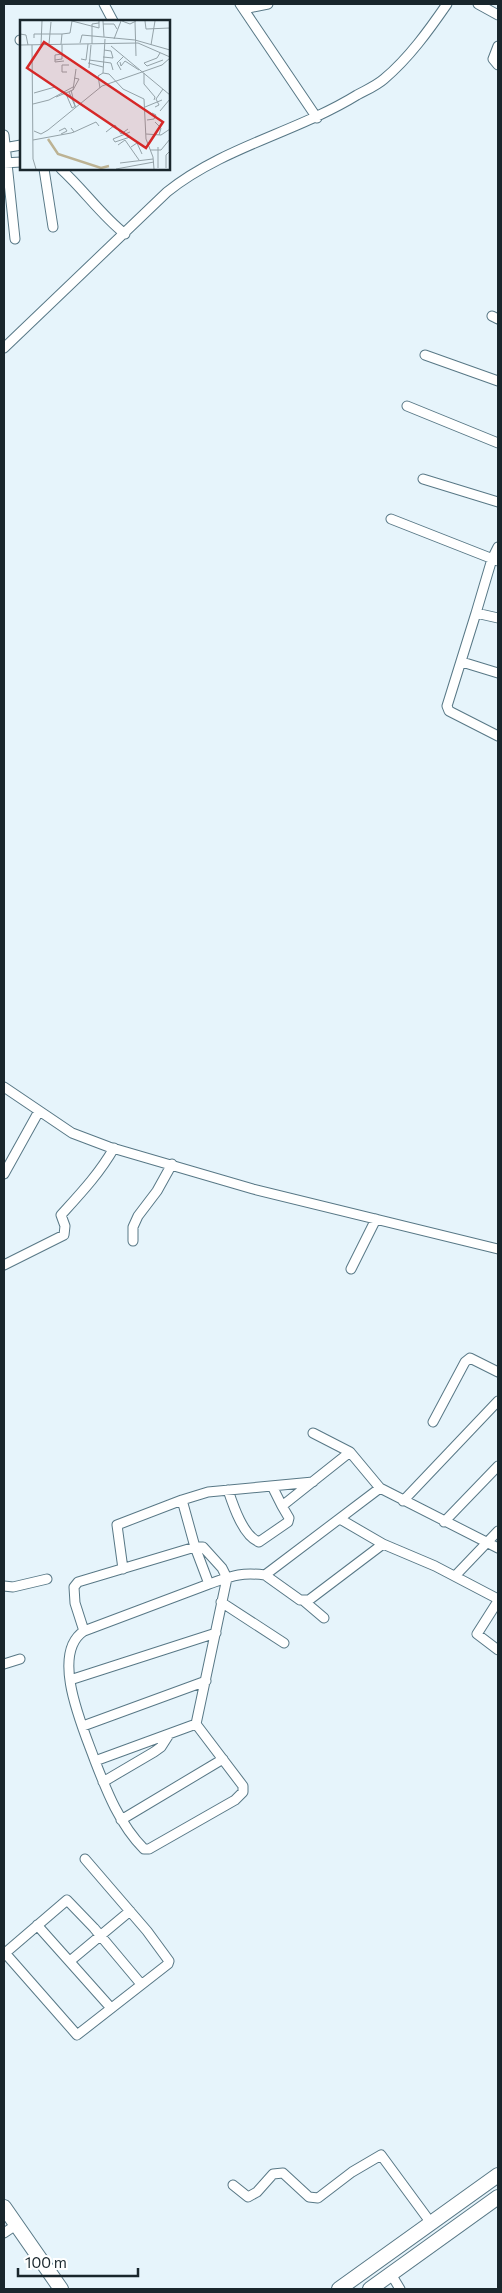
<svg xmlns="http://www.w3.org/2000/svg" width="502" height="2293" viewBox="0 0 502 2293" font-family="Commissioner,sans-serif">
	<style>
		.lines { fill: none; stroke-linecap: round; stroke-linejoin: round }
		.minor-casing { stroke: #587886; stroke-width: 11 }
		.trunk-casing { stroke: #587886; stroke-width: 16 }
		.minor { stroke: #fff; stroke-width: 9 }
		.trunk { stroke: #fff; stroke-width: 14 }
		.inset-river { fill: none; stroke: #bcb293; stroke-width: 2.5 }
		.inset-road { fill: none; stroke: #94a2a8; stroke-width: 1 }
		.view { fill: #d62828; fill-opacity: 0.15; stroke: #d62828; stroke-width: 2.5 }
		.inset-edge { fill: none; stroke: #19262c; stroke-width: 2.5 }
	</style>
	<rect width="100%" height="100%" fill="#e6f4fb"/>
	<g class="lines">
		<defs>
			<path id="minor" d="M104,4L113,21
				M240,4L317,118
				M478,4L498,15
				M244,9L268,4
				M20,40H21
				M498,46L493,59L498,65
				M4,135L15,239
				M4,148L21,145
				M4,163L21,162
				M44,169L53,227
				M61,169C84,190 101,215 125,234
				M492,316L498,319
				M4,348L167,192C223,147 297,132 357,95C366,90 376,86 384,79C409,58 429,30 447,4
				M425,355L498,381
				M407,406L498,443
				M423,479L498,502
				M391,519L498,561
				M498,547L492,559L476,613L498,618
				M476,613L447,706L449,711L498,736
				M462,662L498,673
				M4,1087L72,1133L109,1147L253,1189L498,1249
				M4,1174L39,1111
				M133,1241V1227L138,1216L157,1191L172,1164
				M4,1265L64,1235L65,1226L61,1215C81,1193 99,1174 114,1148
				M351,1269L376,1219
				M433,1422L465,1362L470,1358L498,1372
				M313,1433L350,1452
				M272,1486L282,1506
				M228,1490C233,1505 243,1536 259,1542L288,1522L289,1518L282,1506L350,1452L380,1488
				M403,1501L498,1401
				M340,1519L383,1544L435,1566L498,1599
				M444,1522L498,1466
				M123,1569L117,1525L182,1500
				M265,1575L300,1600H309L383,1544
				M455,1576L498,1531
				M209,1584L195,1547L182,1500L208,1492L313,1482
				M4,1586L13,1587L47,1579
				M304,1601L324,1618
				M498,1601L477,1634L498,1650
				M221,1602L284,1643
				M84,1631L75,1603L74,1587L78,1582L195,1547H203L222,1568L227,1578L196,1724L95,1761C84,1730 49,1654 84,1631L209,1584C232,1576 240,1572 265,1575L380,1488L498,1548
				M4,1664L20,1659
				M70,1680L216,1633
				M83,1726L206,1681
				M95,1761C107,1792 120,1825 144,1849H149L235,1800L243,1792V1786L196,1724
				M103,1782L154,1752L161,1747L168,1736
				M121,1820L223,1759
				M37,1925L111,2008
				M5,1953L77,2035L168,1964L169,1961L147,1931L85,1859
				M4,1954L67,1900L94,1928L141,1984
				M70,1961L130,1911
				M233,2185L248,2197L257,2192L273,2174L283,2173L309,2197L318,2198L352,2172L381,2155L431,2223
				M4,2233L16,2225
				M391,2274L400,2289"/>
			<path id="trunk" d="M4,2207L61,2289
				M339,2289L498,2175
				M370,2289L498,2197"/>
		</defs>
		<!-- minor casing -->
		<use href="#minor" class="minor-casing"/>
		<!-- trunk casing -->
		<use href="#trunk" class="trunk-casing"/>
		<!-- minor -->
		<use href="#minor" class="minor"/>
		<!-- trunk -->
		<use href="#trunk" class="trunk"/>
	</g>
	<!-- overview -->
	<g transform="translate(20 20)">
		<rect width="150" height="150" fill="#e6f4fb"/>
		<path class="inset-river" d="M28,119L38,134L81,148L89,146"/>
		<path class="inset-road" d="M83,1L84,17M102,1L110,4L116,1M125,1L126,9L150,8M115,2L116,36M83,4H94L97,9M0,14L6,15L8,25M14,18V14H42M85,19L83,53L89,54L103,69L124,79L126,119L133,137L134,149M94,19L101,1M60,23L62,15L115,20L150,30M29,24L31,2M41,24L42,14L50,13L52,1L79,8V1M72,24V4L79,3M0,25L118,23L150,37M12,25L13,139L16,149M21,25L22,1M131,25L135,1M91,26L150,75M42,34L35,35V42L44,41M83,37L93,38L91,31L84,30M61,39L66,40L68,24M35,40L42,39V25M69,40L91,43L93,50M100,42L101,46L105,41L119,50M68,43L83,47M124,43L127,46L143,40M124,43L137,38L140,33M69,48L71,25M101,50L97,43L104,36M47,52H42V45H49M124,53V64L135,77L134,80M80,68L78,56L83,53M53,70L59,59L54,58M49,72L55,86L51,70M14,73L35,67M46,74L52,88L56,86M36,77L53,70L56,49M13,84L29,80L53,67M125,87L142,80M135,87L139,85L136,79L143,69M140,91L150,79M127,100L134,99L136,95L132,93M135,102L141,108L139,115M14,111L21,114L28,110L82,66L142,45L150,38M39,111L45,108L47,111L41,114M54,112L76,102L79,106M86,112L95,105L101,114L108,109M126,114L141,115L150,109M13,120L51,113L54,112L51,108M95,122L93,119L110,112M95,122L110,117M98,125L105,120L119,140M111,127L117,123L122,134M130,130H141L150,119M100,143L133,139M138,148V127M146,148V135L150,131M96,149L134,142"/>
		<path class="view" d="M24,22L143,102L126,128L7,48Z"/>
		<rect width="150" height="150" class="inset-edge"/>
	</g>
	<!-- border -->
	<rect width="502" height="2293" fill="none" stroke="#19262c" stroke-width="10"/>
	<!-- scale -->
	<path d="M18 2268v8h120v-8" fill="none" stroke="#19262c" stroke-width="2.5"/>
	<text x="25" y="2268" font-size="15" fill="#19262c" stroke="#ffffff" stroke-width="4" paint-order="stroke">100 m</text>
</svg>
